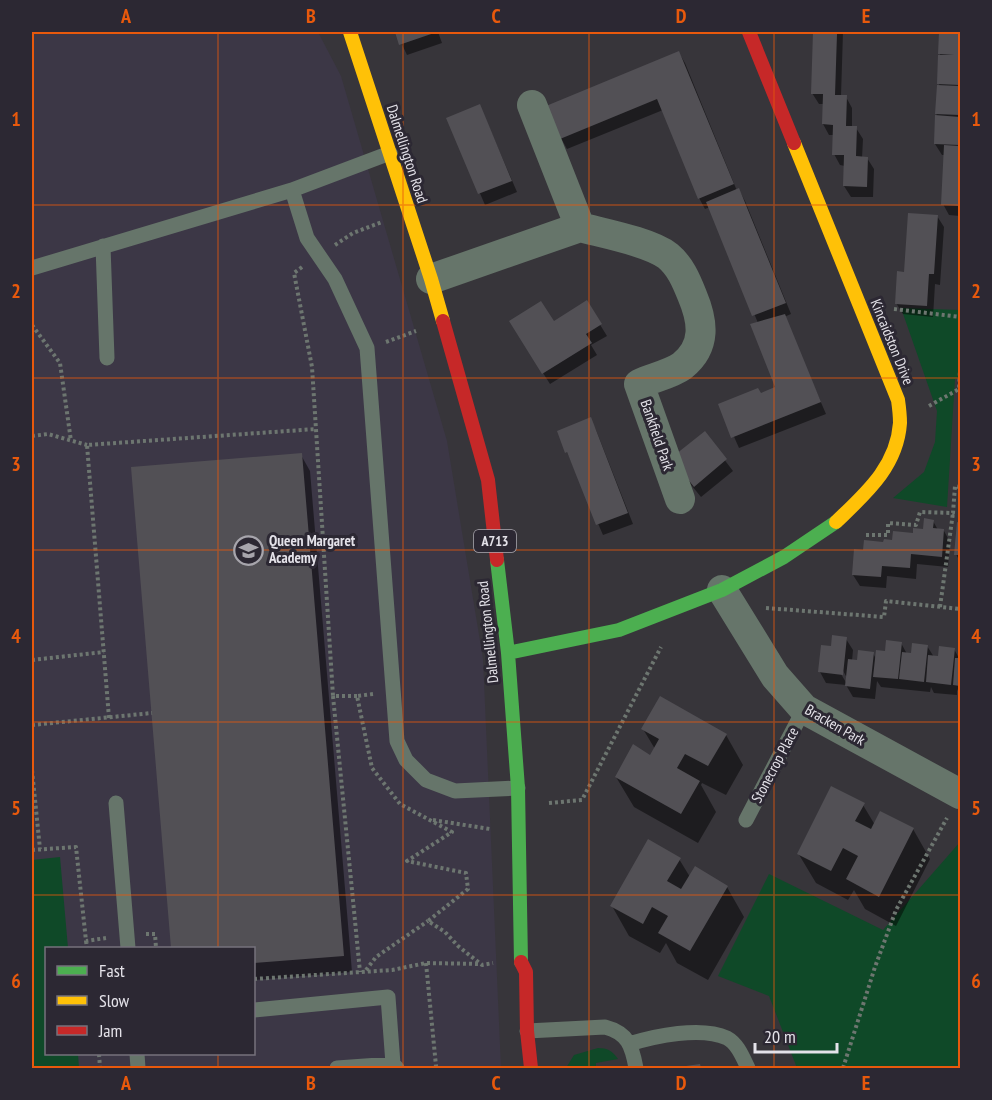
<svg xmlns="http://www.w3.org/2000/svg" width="992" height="1100" viewBox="0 0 992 1100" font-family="'PT Sans Narrow',sans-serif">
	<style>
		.built { fill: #3c3746; fill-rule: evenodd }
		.green { fill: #0f4928 }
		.shadow { fill: #0007; fill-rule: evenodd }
		.building { fill: #525055 }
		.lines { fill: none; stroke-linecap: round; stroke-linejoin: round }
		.path { stroke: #6d7670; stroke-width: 4; stroke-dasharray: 3 3; stroke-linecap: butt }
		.lane { stroke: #66756a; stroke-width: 15 }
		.street { stroke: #66756a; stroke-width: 30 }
		.fast { stroke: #4caf50; stroke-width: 14 }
		.slow { stroke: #ffc107; stroke-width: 14 }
		.jam { stroke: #c62828; stroke-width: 14 }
		.grid { fill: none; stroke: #e8590c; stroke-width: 1.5; stroke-opacity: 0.55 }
		.labels { text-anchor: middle; stroke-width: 6; stroke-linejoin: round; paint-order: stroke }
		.shield { fill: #2c2833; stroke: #adaab2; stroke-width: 1.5 }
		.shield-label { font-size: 14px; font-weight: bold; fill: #e4e2e9 }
		.street-label { font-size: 15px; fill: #e4e2e9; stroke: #2c2833 }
		.poi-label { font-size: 15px; font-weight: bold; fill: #e4e2e9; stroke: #2c2833; text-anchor: start }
		.neatline { fill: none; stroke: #e8590c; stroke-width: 2 }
		.grid-label { font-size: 20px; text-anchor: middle; font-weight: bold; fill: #e8590c }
	</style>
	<rect width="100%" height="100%" fill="#37353a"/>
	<!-- built -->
	<path class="built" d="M32,32H318L341,76L447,441L483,659L501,1068H32ZM46,948H254V1054H46Z"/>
	<!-- green -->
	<path class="green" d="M901,308L960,310V378L955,379L947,507L893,498L924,472L935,442L937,411Z
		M960,842V1068H797L769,996L718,976L769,874L883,930Z
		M60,857L68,948H46V1054H78L79,1068H32V860Z
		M598,1048C607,1048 613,1051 618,1059L596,1063V1068H566L574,1055Z"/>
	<!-- shadow -->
	<path class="shadow" d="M396,32H438L442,43L407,55Z
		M814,32H843L841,96L846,97L852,108V127L856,128L863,139L862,158H867L874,169L873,197H851L844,186L845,166L840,165L834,154V135H829L823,124L824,104H819L812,93Z
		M941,32H960V216L949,215L943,204L945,155H942L935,144L938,87H940L939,84Z
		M679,53L685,63L737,191L739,190L745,201L791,314L784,317L826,414L739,448L720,405L761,394L777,388L758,323L710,207L705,209L699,198L663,110L567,149L561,138Z
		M480,106L517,192L485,205L448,119Z
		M937,216L944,227L940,285L935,284L933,317L903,314L896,303L905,273Z
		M586,302L607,336L591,345L597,355L550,384L517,332L553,323Z
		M590,419L596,430L633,524L603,535L567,452Z
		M704,433L733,471L701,497L679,470Z
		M301,455L310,471L352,972L254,980V948H173L132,469Z
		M933,521L938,530L944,531L950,542L948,567L917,564L916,579L887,576L886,588L860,586L853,575L865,551L924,530Z
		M958,524H960V562L956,554Z
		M846,639L853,650L852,661L858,662L873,653L876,659L901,643L907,654L913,655L927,646L934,657L939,658L954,649L960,660V695L957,689V695L934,693L931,687L930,692L881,687L877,681L875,699L853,697L846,685L826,683L820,672L832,647ZM841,667L847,678V684L838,669Z
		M643,729L726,735L743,765L726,795L702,783L701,785L716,812L698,843L634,807L616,777L651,757L655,749Z
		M863,805L875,825L913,829L930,859L896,926L865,909L854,890L848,900L816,883L798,853Z
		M679,859L690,877L727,887L744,917L708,980L677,963L666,943L660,953L629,936L612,906Z"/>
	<!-- building -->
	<path class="building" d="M395,32H437L399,45Z
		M813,32H829L828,34H837L835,95H847L846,126H857L856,156L868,157L867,187L843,186L844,155H832L833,125L822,124L823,94H811Z
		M939,32H960V85L937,84L938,55H954L938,54Z
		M679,51L734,184L698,199L657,99L560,139L546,106Z
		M937,85L960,86V115L935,114Z
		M480,104L512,181L478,194L446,118Z
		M935,115L960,117V145L934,144Z
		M944,145L960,146V206L941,205Z
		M739,188L786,303L752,316L706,202Z
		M908,213L938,215L934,274H929L927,306L895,304L897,271L904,272Z
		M587,300L602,324L586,334L592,343L542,374L509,321L541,301L554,321Z
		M785,314L821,402L731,438L718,404L758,388L761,393L775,387L750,324Z
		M591,417L628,513L596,525L567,452L565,453L557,431Z
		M705,431L727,459L694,487L671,458Z
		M302,453L344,956L254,963V948H171L131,467Z
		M924,518L934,520L933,528L944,529L942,557L911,554L910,568L882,566L881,577L852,575L854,549L863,550L864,540L883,542L884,539L892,540L893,531L913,533V528L923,529Z
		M957,522L960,523V555H954Z
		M832,635L847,637L843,675L818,672L821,645L831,646Z
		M886,640L902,642L898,679L873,677L876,650L885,651Z
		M912,643L928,645L924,682L899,679L902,652L911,653Z
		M939,646L955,648L951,685L926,682L928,655L938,656Z
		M858,650L874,652L870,689L845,686L848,659L857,660Z
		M955,658H960V686L953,685Z
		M660,696L727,734L708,766L685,754L677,768L700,781L681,814L615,777L633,744L650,755L659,739L641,729Z
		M831,786L865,803L855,821L871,829L880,811L914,828L879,897L846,879L858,856L843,848L831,871L797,854Z
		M648,839L681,858L667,881L681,889L695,866L728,886L690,951L658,933L668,916L652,907L643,924L610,906Z
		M700,1064L701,1068H679V1067Z"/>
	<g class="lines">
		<!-- path -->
		<path class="path" d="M335,245L353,233L382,222
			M302,267L294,273L312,367L333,696
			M894,309L960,317
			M32,325L60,363L71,441
			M386,342L416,331
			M929,406L959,389L960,370
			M32,436L48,434L87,445
			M866,535H888V523L916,525L920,512L953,513L955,486L960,487
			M940,607L953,513
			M766,608L884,617L886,601L960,609
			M32,660L104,652
			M373,694L357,696L372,768L400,804L452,832L407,861L466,873L468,889L428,921L445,932L458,946L482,965L493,963
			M357,696H333L360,972
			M109,718L87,445L316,429
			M32,725L152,713
			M32,770L40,849
			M549,803L582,800L661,647
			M433,820L490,829
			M32,850L76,847L86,941L106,938
			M146,934H155L156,948
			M86,941L87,948
			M426,963L436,1066L434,1068
			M366,970L376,957L428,921
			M254,979L392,970L426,963L481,964
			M99,1054L100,1068
			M843,1068L875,967L896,910L947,818"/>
		<!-- lane -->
		<path class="lane" d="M292,190L307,238L335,279L367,348L397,741L406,760L426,780L455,791L518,788
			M103,246L107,358
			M32,268L292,190L390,153
			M116,803L128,948
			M746,820L804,709
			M254,1010L388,997L393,1064L397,1068
			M527,1031L605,1027C628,1033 632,1046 636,1068
			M629,1044C655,1036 701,1026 727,1038C738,1044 743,1058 748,1068
			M137,1054L138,1068
			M337,1068L393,1064"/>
		<!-- street -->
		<path class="street" d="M580,227C602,233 650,242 668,256C680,266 686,280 692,295C703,321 707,346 682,366C671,374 652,378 639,384L680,499
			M431,279L580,227L532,105
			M722,590L775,676L804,709L960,794"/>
		<!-- fast -->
		<path class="fast" d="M497,560L508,653L518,788L521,962
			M508,653L619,630L722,590L784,557L836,522"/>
		<!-- slow -->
		<path class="slow" d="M350,32L431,279L443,321
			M794,143L898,400C899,407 900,416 900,423C897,467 865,494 836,522"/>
		<!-- jam -->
		<path class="jam" d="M749,32L794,143
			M443,321L488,480L497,560
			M521,962L526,972L527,1031L531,1068"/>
	</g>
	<!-- grid -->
	<path class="grid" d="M218,32V948M403,32V1068M589,32V1068M774,32V1068M32,205H960M32,378H960M32,550H960M32,722H960M32,895H960M218,1054V1068"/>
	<!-- icons -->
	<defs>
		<symbol id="school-ring" viewBox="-11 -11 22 22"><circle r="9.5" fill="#2c2833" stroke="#a7a5ac" stroke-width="1.5"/><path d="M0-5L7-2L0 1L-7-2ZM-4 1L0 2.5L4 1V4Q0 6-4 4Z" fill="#a7a5ac"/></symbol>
	</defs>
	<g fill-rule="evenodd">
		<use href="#school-ring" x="232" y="534" width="33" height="33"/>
	</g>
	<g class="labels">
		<!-- shield labels -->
		<rect class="shield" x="474" y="530" width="42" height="22" rx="4.5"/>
		<g class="shield-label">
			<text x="495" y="546">A713</text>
		</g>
		<!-- street labels -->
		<g class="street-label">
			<text transform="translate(407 154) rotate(72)" y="5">Dalmellington Road</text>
			<text transform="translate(892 342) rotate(68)" y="5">Kincaidston Drive</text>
			<text transform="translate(657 435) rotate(71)" y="5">Bankfield Park</text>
			<text transform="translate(488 632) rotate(-96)" y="5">Dalmellington Road</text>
			<text transform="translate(835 725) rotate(30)" y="5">Bracken Park</text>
			<text transform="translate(775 765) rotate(-62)" y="5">Stonecrop Place</text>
		</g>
		<!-- poi labels -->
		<g class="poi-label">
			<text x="269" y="546">Queen Margaret<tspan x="269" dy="17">Academy</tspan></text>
		</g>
	</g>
	<!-- border -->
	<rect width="992" height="1100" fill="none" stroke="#2c2833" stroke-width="66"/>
	<!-- legend -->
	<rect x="45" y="947" width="210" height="108" fill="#2c2833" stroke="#76727c" stroke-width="1.5"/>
	<rect x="57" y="966" width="30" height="9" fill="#4caf50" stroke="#76727c" stroke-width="1.5"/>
	<text x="99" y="977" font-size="18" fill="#e4e2e9">Fast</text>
	<rect x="57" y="996" width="30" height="9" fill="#ffc107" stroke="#76727c" stroke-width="1.5"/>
	<text x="99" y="1007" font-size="18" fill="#e4e2e9">Slow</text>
	<rect x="57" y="1026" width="30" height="9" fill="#c62828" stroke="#76727c" stroke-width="1.5"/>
	<text x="99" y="1037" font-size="18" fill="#e4e2e9">Jam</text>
	<!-- scale -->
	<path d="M755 1043v9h82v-9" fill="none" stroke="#e4e2e9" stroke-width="3"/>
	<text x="764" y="1043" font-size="18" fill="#e4e2e9" stroke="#2c2833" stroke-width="4.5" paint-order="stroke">20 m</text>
	<rect x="33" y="33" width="926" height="1034" class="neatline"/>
	<g class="grid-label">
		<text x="126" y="23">A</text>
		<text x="311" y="23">B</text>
		<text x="496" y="23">C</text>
		<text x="681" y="23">D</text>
		<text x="866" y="23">E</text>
		<text x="16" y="126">1</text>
		<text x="976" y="126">1</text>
		<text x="16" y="298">2</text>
		<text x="976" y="298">2</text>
		<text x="16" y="471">3</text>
		<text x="976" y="471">3</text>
		<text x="16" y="643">4</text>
		<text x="976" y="643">4</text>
		<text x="16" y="815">5</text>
		<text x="976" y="815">5</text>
		<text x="16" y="988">6</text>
		<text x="976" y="988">6</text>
		<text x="126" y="1090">A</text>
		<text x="311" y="1090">B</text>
		<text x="496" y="1090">C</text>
		<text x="681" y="1090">D</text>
		<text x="866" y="1090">E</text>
	</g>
</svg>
